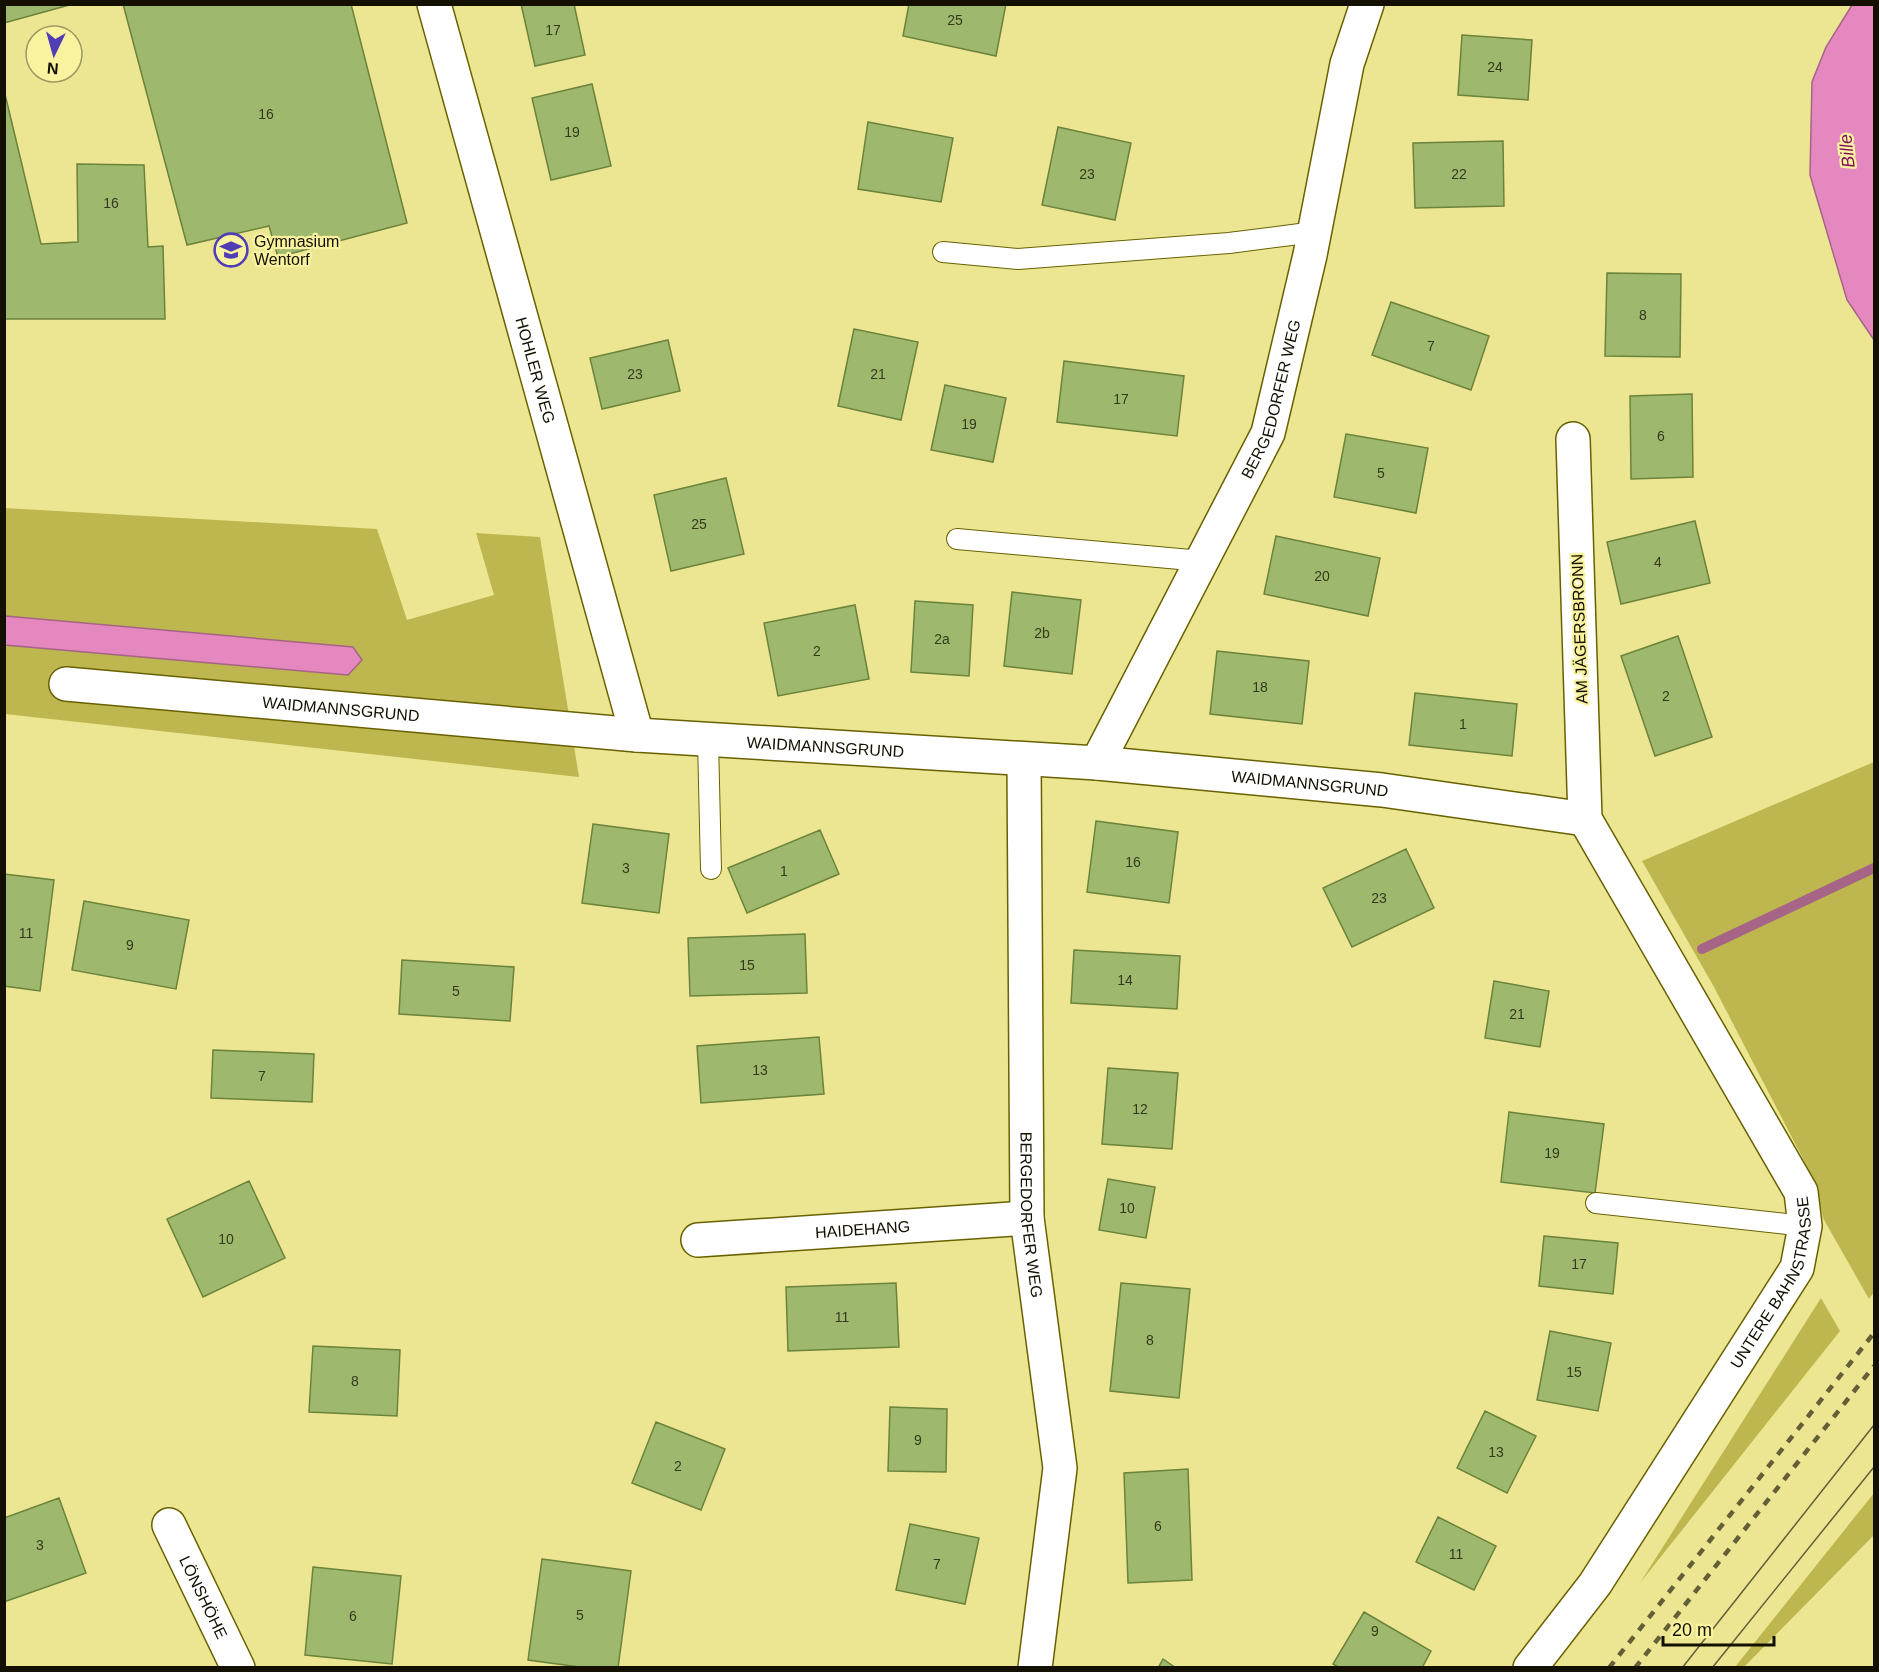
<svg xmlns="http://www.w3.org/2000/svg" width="1879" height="1672" viewBox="0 0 1879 1672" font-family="Arial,sans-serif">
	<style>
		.green { fill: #beb64e }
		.water { fill: #e588bf; stroke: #a66486; stroke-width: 1.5 }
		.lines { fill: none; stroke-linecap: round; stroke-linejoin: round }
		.stream { stroke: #a66486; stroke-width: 10 }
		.building { fill: #9eb86e; stroke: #6c833a; stroke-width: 1.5 }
		.lane-casing { stroke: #696100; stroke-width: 22 }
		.street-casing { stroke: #696100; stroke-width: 36 }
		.lane { stroke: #fff; stroke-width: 20 }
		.street { stroke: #fff; stroke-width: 33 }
		.tram { stroke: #635f36; stroke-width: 1.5 }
		.rail { stroke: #635f36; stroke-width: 4.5; stroke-dasharray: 8 8; stroke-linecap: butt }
		.labels { text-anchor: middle; stroke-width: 4.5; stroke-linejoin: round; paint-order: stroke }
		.number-label { font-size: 14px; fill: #363a1c }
		.poi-label { font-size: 16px; fill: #131000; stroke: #f9f3a0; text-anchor: start }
		.street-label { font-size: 16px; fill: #131000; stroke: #f9f3a0 }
		.water-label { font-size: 18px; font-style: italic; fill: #7f0f5d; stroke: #f9f3a0 }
	</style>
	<rect width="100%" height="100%" fill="#ece693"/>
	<!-- green -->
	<path class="green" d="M4,508L377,529L407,620L494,595L476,533L540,537L579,777L5,714V645L348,675L352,647L5,616Z
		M1874,762V1292L1869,1299L1823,1218L1816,1184L1714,987L1642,861Z
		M1821,1298L1840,1331L1640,1583Z
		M1874,1493V1535L1744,1667H1735Z"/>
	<!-- water -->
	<path class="water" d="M1852,5H1874V340L1847,300L1810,175L1812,82L1826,47Z
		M5,616L353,647L362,660L348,675L5,645Z"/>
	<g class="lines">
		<!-- stream -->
		<path class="stream" d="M1702,949L1874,868"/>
	</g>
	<!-- building -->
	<path class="building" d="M4,4H73L4,23Z
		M123,4H351L407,223L278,257L269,226L187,245Z
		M521,4H574L585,55L535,66Z
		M909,4H1006L996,56L903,36Z
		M1462,35L1532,40L1528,100L1458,95Z
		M592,84L611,166L551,180L532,98Z
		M4,90L41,244L78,242L77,164L144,165L148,247L163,246L165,319H4Z
		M868,122L953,138L941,202L858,189Z
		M1058,127L1131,143L1115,220L1042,205Z
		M1503,141L1504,206L1415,208L1413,143Z
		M1607,273L1681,274L1680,357L1605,356Z
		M1391,302L1489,336L1471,390L1372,355Z
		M854,329L918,342L901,420L838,406Z
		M668,340L680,391L602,409L590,358Z
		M1064,361L1184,376L1177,436L1057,422Z
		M945,385L1006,398L993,462L931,450Z
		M1692,394L1693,477L1631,479L1630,396Z
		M1346,434L1428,448L1416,513L1334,497Z
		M726,478L744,554L671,571L654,495Z
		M1695,521L1710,583L1621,604L1607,542Z
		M1276,536L1380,558L1368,616L1264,594Z
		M1012,592L1081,600L1072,674L1004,666Z
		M915,601L973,605L969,676L911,672Z
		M855,605L869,679L778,696L764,623Z
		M1678,636L1712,737L1655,756L1621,656Z
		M1217,651L1309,661L1302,724L1210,714Z
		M1415,693L1517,704L1512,756L1409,745Z
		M1096,821L1178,832L1169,903L1087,892Z
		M593,824L669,834L659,913L582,903Z
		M820,830L839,874L747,913L728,868Z
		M1406,849L1434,908L1352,947L1323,888Z
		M4,874L54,880L40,991L4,986Z
		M84,901L189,920L176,989L72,970Z
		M805,934L807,993L690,996L688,938Z
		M1074,950L1180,956L1177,1009L1071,1003Z
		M402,960L514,967L510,1021L399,1014Z
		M1494,981L1549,991L1540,1047L1485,1038Z
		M819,1037L824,1094L701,1103L697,1046Z
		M213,1050L314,1054L312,1102L211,1098Z
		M1108,1068L1178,1073L1172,1149L1102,1144Z
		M1509,1112L1604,1124L1595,1193L1501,1182Z
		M1108,1179L1155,1187L1146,1238L1099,1230Z
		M249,1181L285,1258L203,1297L167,1219Z
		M1544,1236L1618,1243L1613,1294L1539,1286Z
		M896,1283L899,1347L788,1351L786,1287Z
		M1121,1283L1190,1289L1179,1398L1110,1391Z
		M1550,1331L1611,1343L1598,1411L1537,1400Z
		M313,1346L400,1350L397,1416L309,1412Z
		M890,1407L947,1409L946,1472L888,1471Z
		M1485,1411L1536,1436L1507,1493L1457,1468Z
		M656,1422L725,1449L701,1510L632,1483Z
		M1188,1469L1192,1580L1128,1583L1124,1473Z
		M59,1498L86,1573L4,1602V1518Z
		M1438,1517L1496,1546L1474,1590L1416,1562Z
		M910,1524L979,1538L965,1604L896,1590Z
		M542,1559L631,1571L618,1668H587L528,1660Z
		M313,1567L401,1576L392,1664L305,1655Z
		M1364,1612L1431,1651L1422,1668H1340L1333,1664Z
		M1163,1659L1176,1668H1158Z"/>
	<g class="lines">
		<defs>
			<path id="lane" d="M943,252L1018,259L1229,243L1315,232
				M957,539L1202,561
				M708,740L711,869
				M1596,1203L1805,1226"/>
			<g id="street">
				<path id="s1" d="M434,4L637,735"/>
				<path id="s2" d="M66,684L637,735L1097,763L1382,790L1585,819"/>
				<path id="s3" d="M1024,759L1027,1218L1060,1468L1035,1668"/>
				<path id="s4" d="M1097,763L1268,433L1310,255L1347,64L1367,4"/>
				<path id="s5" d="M698,1240L1027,1218"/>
				<path id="s6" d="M169,1525L238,1668"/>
				<path id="s7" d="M1530,1668L1595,1584L1797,1268L1805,1226L1801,1192L1585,819L1573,439"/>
			</g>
		</defs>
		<!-- lane casing -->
		<use href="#lane" class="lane-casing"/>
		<!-- street casing -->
		<use href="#street" class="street-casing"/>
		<!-- lane -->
		<use href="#lane" class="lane"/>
		<!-- street -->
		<use href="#street" class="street"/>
		<!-- tram -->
		<path class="tram" d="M1682,1668L1874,1425
			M1712,1668L1874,1467"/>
		<!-- rail -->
		<path class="rail" d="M1609,1668L1874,1333
			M1635,1668L1874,1366"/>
	</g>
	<!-- icons -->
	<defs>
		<symbol id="school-ring" viewBox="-11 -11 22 22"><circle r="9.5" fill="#f9f3a0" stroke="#513db4" stroke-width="1.5"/><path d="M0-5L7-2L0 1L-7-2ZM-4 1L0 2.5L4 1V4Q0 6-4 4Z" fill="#513db4"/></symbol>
	</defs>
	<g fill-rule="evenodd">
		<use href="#school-ring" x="212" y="231" width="38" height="38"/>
	</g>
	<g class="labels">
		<!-- number labels -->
		<g class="number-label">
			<text x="955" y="25">25</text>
			<text x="553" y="35">17</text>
			<text x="1495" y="72">24</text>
			<text x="266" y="119">16</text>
			<text x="572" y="137">19</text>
			<text x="1087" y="179">23</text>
			<text x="1459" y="179">22</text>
			<text x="111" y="208">16</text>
			<text x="1643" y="320">8</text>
			<text x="1431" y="351">7</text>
			<text x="635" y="379">23</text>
			<text x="878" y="379">21</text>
			<text x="1121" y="404">17</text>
			<text x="969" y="429">19</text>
			<text x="1661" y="441">6</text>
			<text x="1381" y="478">5</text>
			<text x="699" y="529">25</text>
			<text x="1658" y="567">4</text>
			<text x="1322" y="581">20</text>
			<text x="1042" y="638">2b</text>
			<text x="942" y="644">2a</text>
			<text x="817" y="656">2</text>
			<text x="1260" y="692">18</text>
			<text x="1666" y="701">2</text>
			<text x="1463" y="729">1</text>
			<text x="1133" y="867">16</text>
			<text x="626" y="873">3</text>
			<text x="784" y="876">1</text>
			<text x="1379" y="903">23</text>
			<text x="26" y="938">11</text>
			<text x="130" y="950">9</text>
			<text x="747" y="970">15</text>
			<text x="1125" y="985">14</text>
			<text x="456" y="996">5</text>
			<text x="1517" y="1019">21</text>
			<text x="760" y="1075">13</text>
			<text x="262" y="1081">7</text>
			<text x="1140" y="1114">12</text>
			<text x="1552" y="1158">19</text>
			<text x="1127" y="1213">10</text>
			<text x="226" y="1244">10</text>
			<text x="1579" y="1269">17</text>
			<text x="842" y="1322">11</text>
			<text x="1150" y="1345">8</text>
			<text x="1574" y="1377">15</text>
			<text x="355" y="1386">8</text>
			<text x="918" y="1445">9</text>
			<text x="1496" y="1457">13</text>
			<text x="678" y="1471">2</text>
			<text x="1158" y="1531">6</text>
			<text x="40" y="1550">3</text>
			<text x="1456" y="1559">11</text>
			<text x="937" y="1569">7</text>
			<text x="580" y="1620">5</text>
			<text x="353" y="1621">6</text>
			<text x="1375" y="1636">9</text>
		</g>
		<!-- poi labels -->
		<g class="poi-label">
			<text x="254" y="247">Gymnasium<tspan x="254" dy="18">Wentorf</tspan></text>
		</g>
		<!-- street labels -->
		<g class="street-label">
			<text dy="6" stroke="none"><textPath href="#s1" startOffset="380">HOHLER WEG</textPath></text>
			<text dy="6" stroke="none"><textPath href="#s4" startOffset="405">BERGEDORFER WEG</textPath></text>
			<text transform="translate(1579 629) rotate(-92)" y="6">AM JÄGERSBRONN</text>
			<text dy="6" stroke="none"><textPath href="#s2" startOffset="276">WAIDMANNSGRUND</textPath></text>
			<text dy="6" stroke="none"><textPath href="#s2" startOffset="762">WAIDMANNSGRUND</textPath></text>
			<text dy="6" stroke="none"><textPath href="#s2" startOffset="1248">WAIDMANNSGRUND</textPath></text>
			<text dy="6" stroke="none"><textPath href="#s3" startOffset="456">BERGEDORFER WEG</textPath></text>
			<text dy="6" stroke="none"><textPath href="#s5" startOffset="165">HAIDEHANG</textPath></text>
			<text dy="6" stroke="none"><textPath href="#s7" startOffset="459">UNTERE BAHNSTRASSE</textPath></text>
			<text dy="6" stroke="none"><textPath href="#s6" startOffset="80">LÖNSHÖHE</textPath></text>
		</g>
		<!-- water labels -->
		<g class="water-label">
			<text transform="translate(1847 151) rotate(-96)" y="6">Bille</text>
		</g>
	</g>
	<!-- border -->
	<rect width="1879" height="1672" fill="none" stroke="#131000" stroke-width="12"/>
	<!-- north arrow -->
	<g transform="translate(54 54) rotate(185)"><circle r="28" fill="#f9f3a0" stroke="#9d9860" stroke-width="1.5"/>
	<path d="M0-4.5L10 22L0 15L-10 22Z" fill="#513db4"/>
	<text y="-9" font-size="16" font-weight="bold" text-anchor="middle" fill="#131000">N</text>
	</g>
	<!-- scale -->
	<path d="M1663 1636v9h111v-9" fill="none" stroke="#131000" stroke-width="3"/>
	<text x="1672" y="1636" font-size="18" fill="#131000" stroke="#f9f3a0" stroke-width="4.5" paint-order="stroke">20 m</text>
</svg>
